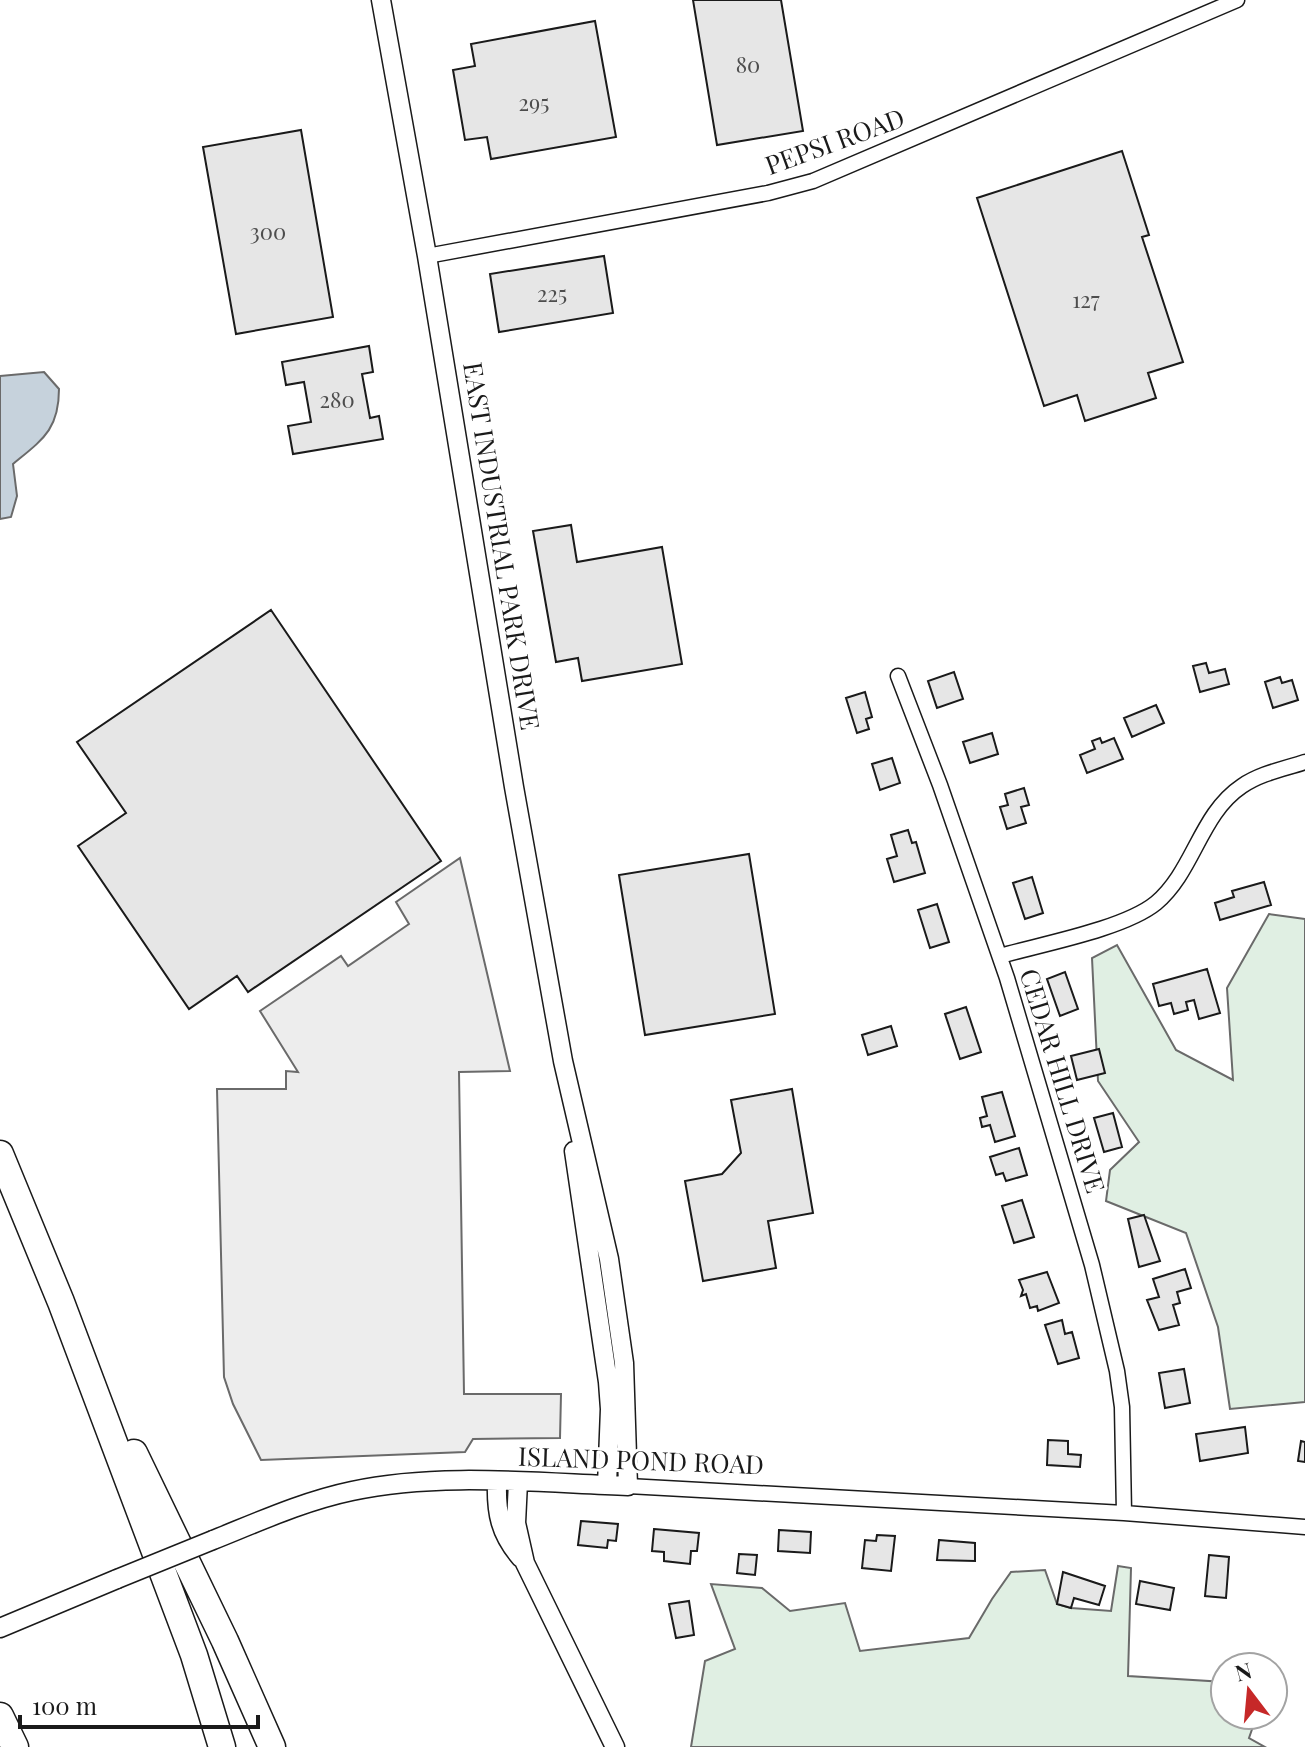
<svg xmlns="http://www.w3.org/2000/svg" width="1305" height="1747" viewBox="0 0 1305 1747" font-family="'Playfair Display',serif">
	<style>
		.green { fill: #e0efe3; stroke: #6a6a6a; stroke-width: 2 }
		.parking { fill: #ededed; stroke: #6a6a6a; stroke-width: 2 }
		.water { fill: #c6d2dc; stroke: #6a6a6a; stroke-width: 2 }
		.building { fill: #e6e6e6; stroke: #1a1a1a; stroke-width: 2 }
		.lines { fill: none; stroke-linecap: round; stroke-linejoin: round }
		.minor-casing { stroke: #1a1a1a; stroke-width: 17 }
		.tertiary-casing { stroke: #1a1a1a; stroke-width: 21 }
		.motorway-casing { stroke: #1a1a1a; stroke-width: 29 }
		.minor { stroke: #fff; stroke-width: 14 }
		.tertiary { stroke: #fff; stroke-width: 18 }
		.motorway { stroke: #fff; stroke-width: 26 }
		.tertiary-bridge-casing { stroke: #1a1a1a; stroke-width: 21; stroke-linecap: butt }
		.tertiary-bridge { stroke: #fff; stroke-width: 18 }
		.labels { text-anchor: middle; stroke-width: 6; stroke-linejoin: round; paint-order: stroke }
		.number-label { font-size: 22px; fill: #4d4d4d }
		.street-label { font-size: 26px; fill: #1a1a1a; stroke: #fff }
	</style>
	<rect width="100%" height="100%" fill="#fff"/>
	<!-- green -->
	<path class="green" d="M1269,914L1305,919V1402L1230,1409L1218,1327L1186,1233L1106,1201L1110,1170L1139,1142L1098,1081L1092,958L1117,945L1176,1050L1233,1080L1227,988Z
		M1118,1566L1131,1568L1128,1676L1225,1682V1715H1257L1249,1738L1265,1747H691L705,1661L735,1649L711,1584L762,1588L790,1611L845,1603L860,1651L969,1638L992,1599L1011,1572L1045,1570L1057,1604L1071,1608L1111,1611Z"/>
	<!-- parking -->
	<path class="parking" d="M460,858L510,1071L459,1072L464,1394H561L560,1438L473,1439L465,1452L261,1460L233,1404L224,1377L217,1089H286V1071L298,1072L260,1011L341,956L348,966L409,924L396,902Z"/>
	<!-- water -->
	<path class="water" d="M44,372L59,389C59,430 42,440 13,464L17,496L11,517L0,519V376Z"/>
	<!-- building -->
	<path class="building" d="M693,0H781L803,131L717,145Z
		M595,21L616,137L491,159L487,137L465,140L453,70L475,66L471,44Z
		M301,130L333,317L236,334L203,147Z
		M1122,151L1149,235L1142,237L1183,362L1148,373L1156,398L1085,421L1077,395L1044,406L977,198Z
		M604,256L613,313L499,332L490,274Z
		M369,346L373,372L362,374L370,418L379,416L383,439L293,454L288,426L311,422L304,382L286,385L282,362Z
		M571,525L577,562L662,547L682,664L582,681L578,658L556,662L533,531Z
		M271,610L441,861L248,992L237,976L189,1009L78,846L126,813L77,742Z
		M1206,663L1209,673L1225,669L1229,684L1200,692L1193,666Z
		M954,672L963,699L937,708L928,681Z
		M1280,677L1282,683L1292,680L1298,700L1273,708L1265,682Z
		M865,692L872,717L866,719L869,729L857,733L846,698Z
		M1156,705L1164,723L1132,737L1124,718Z
		M992,733L998,754L970,763L963,742Z
		M1100,738L1102,743L1114,738L1123,759L1087,773L1080,755L1095,749L1092,741Z
		M892,758L900,783L880,790L872,764Z
		M1024,788L1029,805L1021,807L1026,823L1007,829L1000,807L1008,805L1005,794Z
		M908,830L912,843L916,842L925,873L894,882L887,859L897,856L891,835Z
		M749,854L775,1014L645,1035L619,875Z
		M1032,877L1043,913L1025,919L1013,883Z
		M1264,882L1271,905L1220,920L1215,903L1234,897L1232,891Z
		M937,904L949,942L930,948L918,910Z
		M1207,969L1220,1013L1199,1019L1194,1000L1186,1002L1188,1010L1174,1014L1171,1003L1159,1006L1153,984Z
		M1065,972L1078,1009L1060,1016L1047,979Z
		M966,1007L981,1052L960,1059L945,1014Z
		M891,1026L897,1046L868,1055L862,1035Z
		M1099,1049L1105,1073L1077,1080L1071,1056Z
		M792,1089L813,1213L768,1221L776,1268L703,1281L685,1181L722,1174L741,1153L731,1100Z
		M1002,1092L1015,1136L995,1142L990,1125L982,1127L980,1118L987,1116L982,1097Z
		M1113,1113L1122,1147L1104,1152L1094,1118Z
		M1019,1148L1027,1175L1006,1181L1003,1173L996,1175L990,1157Z
		M1022,1200L1034,1237L1014,1243L1002,1206Z
		M1144,1215L1160,1261L1139,1267L1128,1219Z
		M1185,1269L1191,1288L1177,1292L1180,1303L1173,1305L1179,1325L1159,1330L1147,1300L1159,1297L1153,1279Z
		M1047,1272L1059,1303L1038,1311L1037,1306L1030,1308L1026,1294L1021,1296L1023,1290L1019,1280Z
		M1062,1320L1065,1334L1072,1332L1079,1358L1058,1364L1045,1325Z
		M1184,1369L1190,1403L1165,1408L1159,1373Z
		M1245,1427L1248,1453L1200,1461L1196,1434Z
		M1048,1440L1068,1441V1454L1081,1455L1080,1467L1047,1465Z
		M1301,1441L1305,1442V1462L1298,1461Z
		M581,1521L618,1524L616,1541L608,1540L607,1548L578,1545Z
		M654,1529L699,1533L697,1551H691L690,1564L664,1561V1552L652,1551Z
		M779,1530L811,1532L810,1553L778,1551Z
		M877,1535L895,1536L891,1571L862,1568L865,1540L876,1541Z
		M939,1540L975,1543V1561L937,1560Z
		M739,1554L757,1555L755,1575L737,1573Z
		M1209,1555L1229,1557L1226,1598L1205,1596Z
		M1063,1572L1105,1586L1099,1605L1074,1598L1071,1608L1057,1604Z
		M1140,1581L1174,1588L1170,1610L1136,1604Z
		M689,1601L694,1635L676,1638L669,1604Z"/>
	<g class="lines">
		<defs>
			<path id="minor" d="M427,256L768,193L813,181L1237,0
				M898,676L940,785L1007,978L1092,1265L1117,1371L1122,1407L1124,1513
				M1000,956C1042,944 1124,929 1156,903C1194,871 1200,814 1242,786C1261,773 1284,769 1305,762
				M628,1486L1124,1513L1305,1527"/>
			<path id="tertiary" d="M574,1151L608,1382L610,1409L607,1485
				M497,1482C496,1513 500,1534 521,1558
				M518,1482L516,1523L525,1563L615,1747
				M213,1540C258,1522 304,1501 352,1491C438,1472 540,1483 628,1486L624,1363L609,1259L563,1061L514,787L427,256L381,0
				M0,1628L117,1579"/>
			<path id="motorway" d="M0,1154L61,1302L194,1655L222,1747
				M134,1453L225,1641L272,1747
				M0,1716L15,1747"/>
		</defs>
		<!-- minor casing -->
		<use href="#minor" class="minor-casing"/>
		<!-- tertiary casing -->
		<use href="#tertiary" class="tertiary-casing"/>
		<!-- motorway casing -->
		<use href="#motorway" class="motorway-casing"/>
		<!-- minor -->
		<use href="#minor" class="minor"/>
		<!-- tertiary -->
		<use href="#tertiary" class="tertiary"/>
		<!-- motorway -->
		<use href="#motorway" class="motorway"/>
		<defs>
			<path id="tertiary-bridge" d="M117,1579L213,1540"/>
		</defs>
		<!-- tertiary-bridge casing -->
		<use href="#tertiary-bridge" class="tertiary-bridge-casing"/>
		<!-- tertiary-bridge -->
		<use href="#tertiary-bridge" class="tertiary-bridge"/>
	</g>
	<g class="labels">
		<!-- number labels -->
		<g class="number-label">
			<text x="748" y="73">80</text>
			<text x="534" y="111">295</text>
			<text x="268" y="240">300</text>
			<text x="552" y="302">225</text>
			<text x="1086" y="308">127</text>
			<text x="337" y="408">280</text>
		</g>
		<!-- street labels -->
		<g class="street-label">
			<text transform="translate(835 142) rotate(-20)" y="9">PEPSI ROAD</text>
			<text transform="translate(501 546) rotate(81)" y="9">EAST INDUSTRIAL PARK DRIVE</text>
			<text transform="translate(1062 1081) rotate(73)" y="9">CEDAR HILL DRIVE</text>
			<text transform="translate(641 1461) rotate(2)" y="9">ISLAND POND ROAD</text>
		</g>
	</g>
	<!-- north arrow -->
	<g transform="translate(1249 1691) rotate(344)"><circle r="38" fill="#ffffff" stroke="#a3a3a3" stroke-width="2"/>
	<path d="M0-6L14 30L0 20L-14 30Z" fill="#c62828"/>
	<text y="-12" font-size="22" font-weight="bold" text-anchor="middle" fill="#1a1a1a">N</text>
	</g>
	<!-- scale -->
	<path d="M20 1715v12h238v-12" fill="none" stroke="#1a1a1a" stroke-width="4"/>
	<text x="32" y="1715" font-size="24" fill="#1a1a1a" stroke="#ffffff" stroke-width="6" paint-order="stroke">100 m</text>
</svg>
